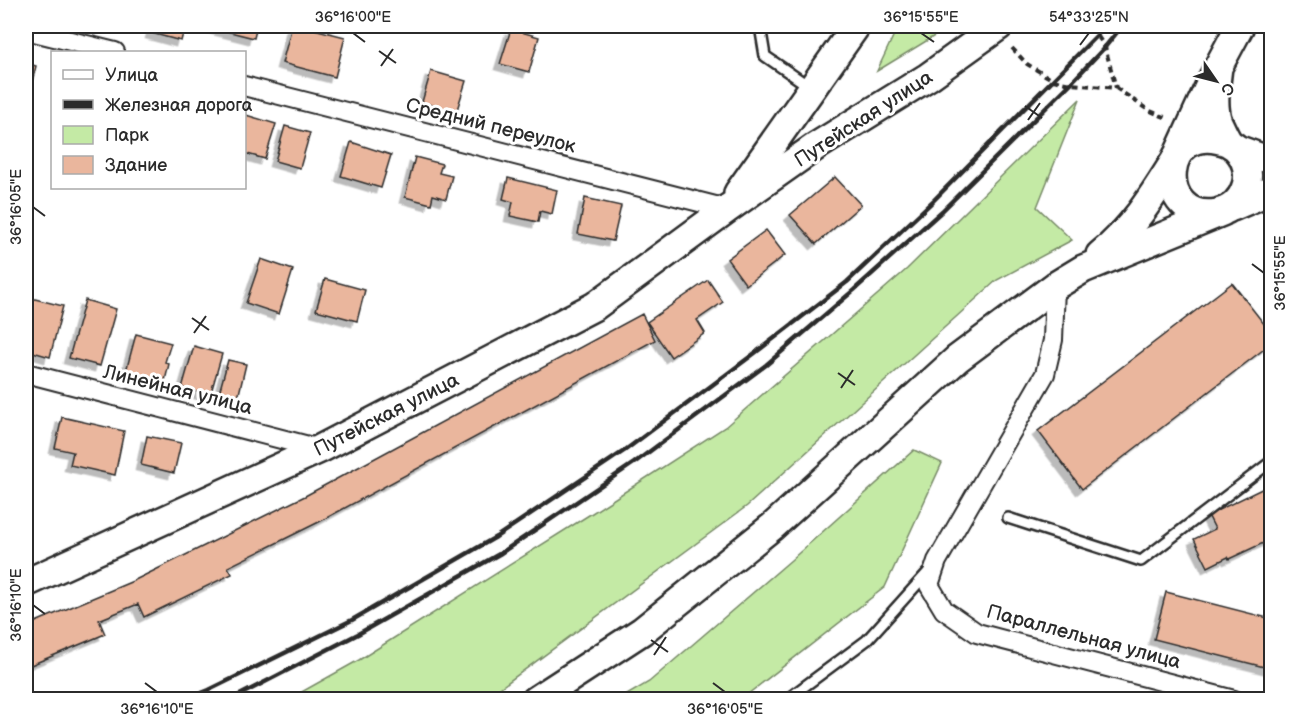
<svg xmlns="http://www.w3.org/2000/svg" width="1297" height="725" viewBox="0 0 1297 725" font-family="'Balsamiq Sans',sans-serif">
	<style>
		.green { fill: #c4eaa5; stroke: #788a68; stroke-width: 1.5 }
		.building { fill: #eab69d; stroke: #2b2b2b; stroke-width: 1.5; filter: url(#shadow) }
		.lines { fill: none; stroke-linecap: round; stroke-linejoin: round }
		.service-casing { stroke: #2b2b2b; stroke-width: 14 }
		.minor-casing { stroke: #2b2b2b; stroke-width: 22 }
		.secondary-casing { stroke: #2b2b2b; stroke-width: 32 }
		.path { stroke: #2b2b2b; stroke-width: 4; stroke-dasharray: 6 4.5; stroke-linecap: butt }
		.service { stroke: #fff; stroke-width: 9 }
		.minor { stroke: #fff; stroke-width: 18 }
		.secondary { stroke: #fff; stroke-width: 27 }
		.rail { stroke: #2b2b2b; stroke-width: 4.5 }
		.ticks { fill: none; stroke: #2b2b2b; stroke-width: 2 }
		.labels { text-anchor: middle; stroke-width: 6; stroke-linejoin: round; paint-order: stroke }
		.street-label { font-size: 20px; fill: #2b2b2b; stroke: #fff }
		.neatline { fill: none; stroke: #2b2b2b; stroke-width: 2 }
		.ticks-label { font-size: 15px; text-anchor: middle; fill: #2b2b2b }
	</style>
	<defs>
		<filter id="shadow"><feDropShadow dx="-5.5" dy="5.5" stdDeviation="0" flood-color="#0004"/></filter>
	</defs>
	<rect width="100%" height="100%" fill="#fff"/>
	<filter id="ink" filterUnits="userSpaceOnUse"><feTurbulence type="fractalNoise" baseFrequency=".0167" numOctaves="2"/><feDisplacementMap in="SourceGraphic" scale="12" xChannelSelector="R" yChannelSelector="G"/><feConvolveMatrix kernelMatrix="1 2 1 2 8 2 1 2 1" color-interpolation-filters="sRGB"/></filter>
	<g filter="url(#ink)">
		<!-- green -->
		<path class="green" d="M898,26H951L877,71Z
			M1080,99L1037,207L1072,240L997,280L747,506L485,699H289L359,660L589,515L725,427L907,269Z
			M914,450L942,463L885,587L748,694L741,700L620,699L649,682L791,560Z"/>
		<!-- building -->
		<path class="building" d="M153,26H185L181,41L151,33Z
			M210,26H257L254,38L210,27Z
			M292,26H302L345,37L335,77L282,63Z
			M511,29L539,37L529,72L500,64Z
			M26,63L36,66L28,98L26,97Z
			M431,71L466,81L456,113L422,102Z
			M246,115L276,124L265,159L244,153V121Z
			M285,126L310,133L300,168L275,161Z
			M351,142L391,155L381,188L341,176Z
			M415,157L442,164L439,173L452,176L446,199L433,195L431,204L405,197Z
			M835,177L861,205L816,244L790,215Z
			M508,178L557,190L552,214L540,211L538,222L510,216L513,202L503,199Z
			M585,198L621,206L613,241L578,234Z
			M766,230L785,255L746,285L727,259Z
			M261,259L293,270L279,314L246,303Z
			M325,279L365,290L357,321L316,310Z
			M708,280L723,302L697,320L705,333L671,357L647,322Z
			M1232,283L1272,334V343L1082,489L1038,431Z
			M31,298L63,306L50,357L26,350V319Z
			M85,300L116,309L100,366L69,358Z
			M642,314L655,340L319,522L228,567L232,574L144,617L138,604L99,620L105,634L26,667V626L133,581L305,496Z
			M136,334L171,343L165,362L169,364L164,385L125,375Z
			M194,346L222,354L210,396L182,388Z
			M228,360L246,364L238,398L219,393Z
			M62,417L124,431L115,475L70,465L73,452L55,448Z
			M147,436L181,443L174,473L141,465Z
			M1272,484V539L1229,559L1228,557L1208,567L1194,539L1215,529L1208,515Z
			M1166,592L1272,619V669L1154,639Z"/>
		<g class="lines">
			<defs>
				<path id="service" d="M760,26L765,56L810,87
					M1008,518L1141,561L1272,461
					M786,700L867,640L930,570"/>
				<path id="minor" d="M26,30L115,52
					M244,86L727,209
					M1055,286L1053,340L1045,374L937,561L929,585L944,610L977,633L1234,700
					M26,373L320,449"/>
				<path id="secondary" d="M1218,67C1216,85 1212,105 1218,122C1221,128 1225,138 1229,143C1231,145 1234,146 1236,148C1246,158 1250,173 1246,186C1242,200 1231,210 1217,213C1153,224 1158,115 1229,143
					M1237,149L1259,157L1272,158
					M1179,152L1218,67L1240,26
					M738,193L856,26
					M1232,207L1272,190
					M1100,255C1133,228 1152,197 1174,162
					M26,583L320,449L595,306L727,209L815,147L928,77L999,26
					M536,700L642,631L773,526L957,359L1055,286L1083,269L1222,212"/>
			</defs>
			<!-- service casing -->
			<use href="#service" class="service-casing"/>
			<!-- minor casing -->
			<use href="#minor" class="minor-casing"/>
			<!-- secondary casing -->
			<use href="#secondary" class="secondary-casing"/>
			<!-- path -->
			<path class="path" d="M1095,26L1097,35L1105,47L1116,88
				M1012,48L1027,64L1053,80L1070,84L1116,88L1148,110L1167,118"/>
			<!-- service -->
			<use href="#service" class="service"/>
			<!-- minor -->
			<use href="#minor" class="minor"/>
			<!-- secondary -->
			<use href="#secondary" class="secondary"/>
			<!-- rail -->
			<path class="rail" d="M184,700L209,690L352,620L496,537L624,451L755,353L847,282L933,201L1097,35L1105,26
				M230,700L358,634L501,553L634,463L766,365L854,290L942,211L1070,84L1105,47L1122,26"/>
		</g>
	</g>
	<!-- ticks -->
	<path class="ticks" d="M353,33L365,42M921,33L934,42M1080,45L1089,33M379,51L396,63M381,66L393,49M1025,106L1042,118M1028,120L1040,103M33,207L45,216M1252,264L1264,273M192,318L209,330M194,333L206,316M838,373L855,385M841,388L853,370M33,605L45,614M651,640L668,652M654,655L666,637M145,683L157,692M713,683L725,692"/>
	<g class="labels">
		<!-- street labels -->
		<g class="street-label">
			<text transform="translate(863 118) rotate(-33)" y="7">Путейская улица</text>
			<text transform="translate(491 125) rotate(14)" y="7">Средний переулок</text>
			<text transform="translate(178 389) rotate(14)" y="7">Линейная улица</text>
			<text transform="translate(386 414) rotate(-27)" y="7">Путейская улица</text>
			<text transform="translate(1084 636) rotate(15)" y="7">Параллельная улица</text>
		</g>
	</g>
	<!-- margin -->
	<rect width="1297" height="725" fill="none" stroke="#fff" stroke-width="66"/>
	<!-- legend -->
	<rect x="51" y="51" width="195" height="138" fill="#ffffff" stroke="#aaaaaa" stroke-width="1.5"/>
	<rect x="63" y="70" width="30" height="9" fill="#ffffff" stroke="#aaaaaa" stroke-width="1.5"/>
	<text x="105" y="81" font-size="18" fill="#2b2b2b">Улица</text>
	<rect x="63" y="100" width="30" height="9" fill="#2b2b2b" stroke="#aaaaaa" stroke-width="1.5"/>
	<text x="105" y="111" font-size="18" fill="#2b2b2b">Железная дорога</text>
	<rect x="63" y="126" width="30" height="18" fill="#c4eaa5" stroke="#aaaaaa" stroke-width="1.5"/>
	<text x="105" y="141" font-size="18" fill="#2b2b2b">Парк</text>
	<rect x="63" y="156" width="30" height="18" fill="#eab69d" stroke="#aaaaaa" stroke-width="1.5"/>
	<text x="105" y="171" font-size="18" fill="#2b2b2b">Здание</text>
	<!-- north arrow -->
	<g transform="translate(1216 81) rotate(125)" stroke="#ffffff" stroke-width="4.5" paint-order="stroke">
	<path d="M0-4.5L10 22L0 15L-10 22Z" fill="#2b2b2b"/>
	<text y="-9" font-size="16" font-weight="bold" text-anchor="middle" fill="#2b2b2b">С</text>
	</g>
	<rect x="33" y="33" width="1231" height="659" class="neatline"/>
	<g class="ticks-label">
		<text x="353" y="22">36°16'00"E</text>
		<text x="921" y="22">36°15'55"E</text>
		<text x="1089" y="22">54°33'25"N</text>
		<text transform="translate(16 207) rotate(-90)" y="5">36°16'05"E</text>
		<text transform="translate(1280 273) rotate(-90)" y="5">36°15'55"E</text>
		<text transform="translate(16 605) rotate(-90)" y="5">36°16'10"E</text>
		<text x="157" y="714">36°16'10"E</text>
		<text x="725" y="714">36°16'05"E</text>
	</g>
</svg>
